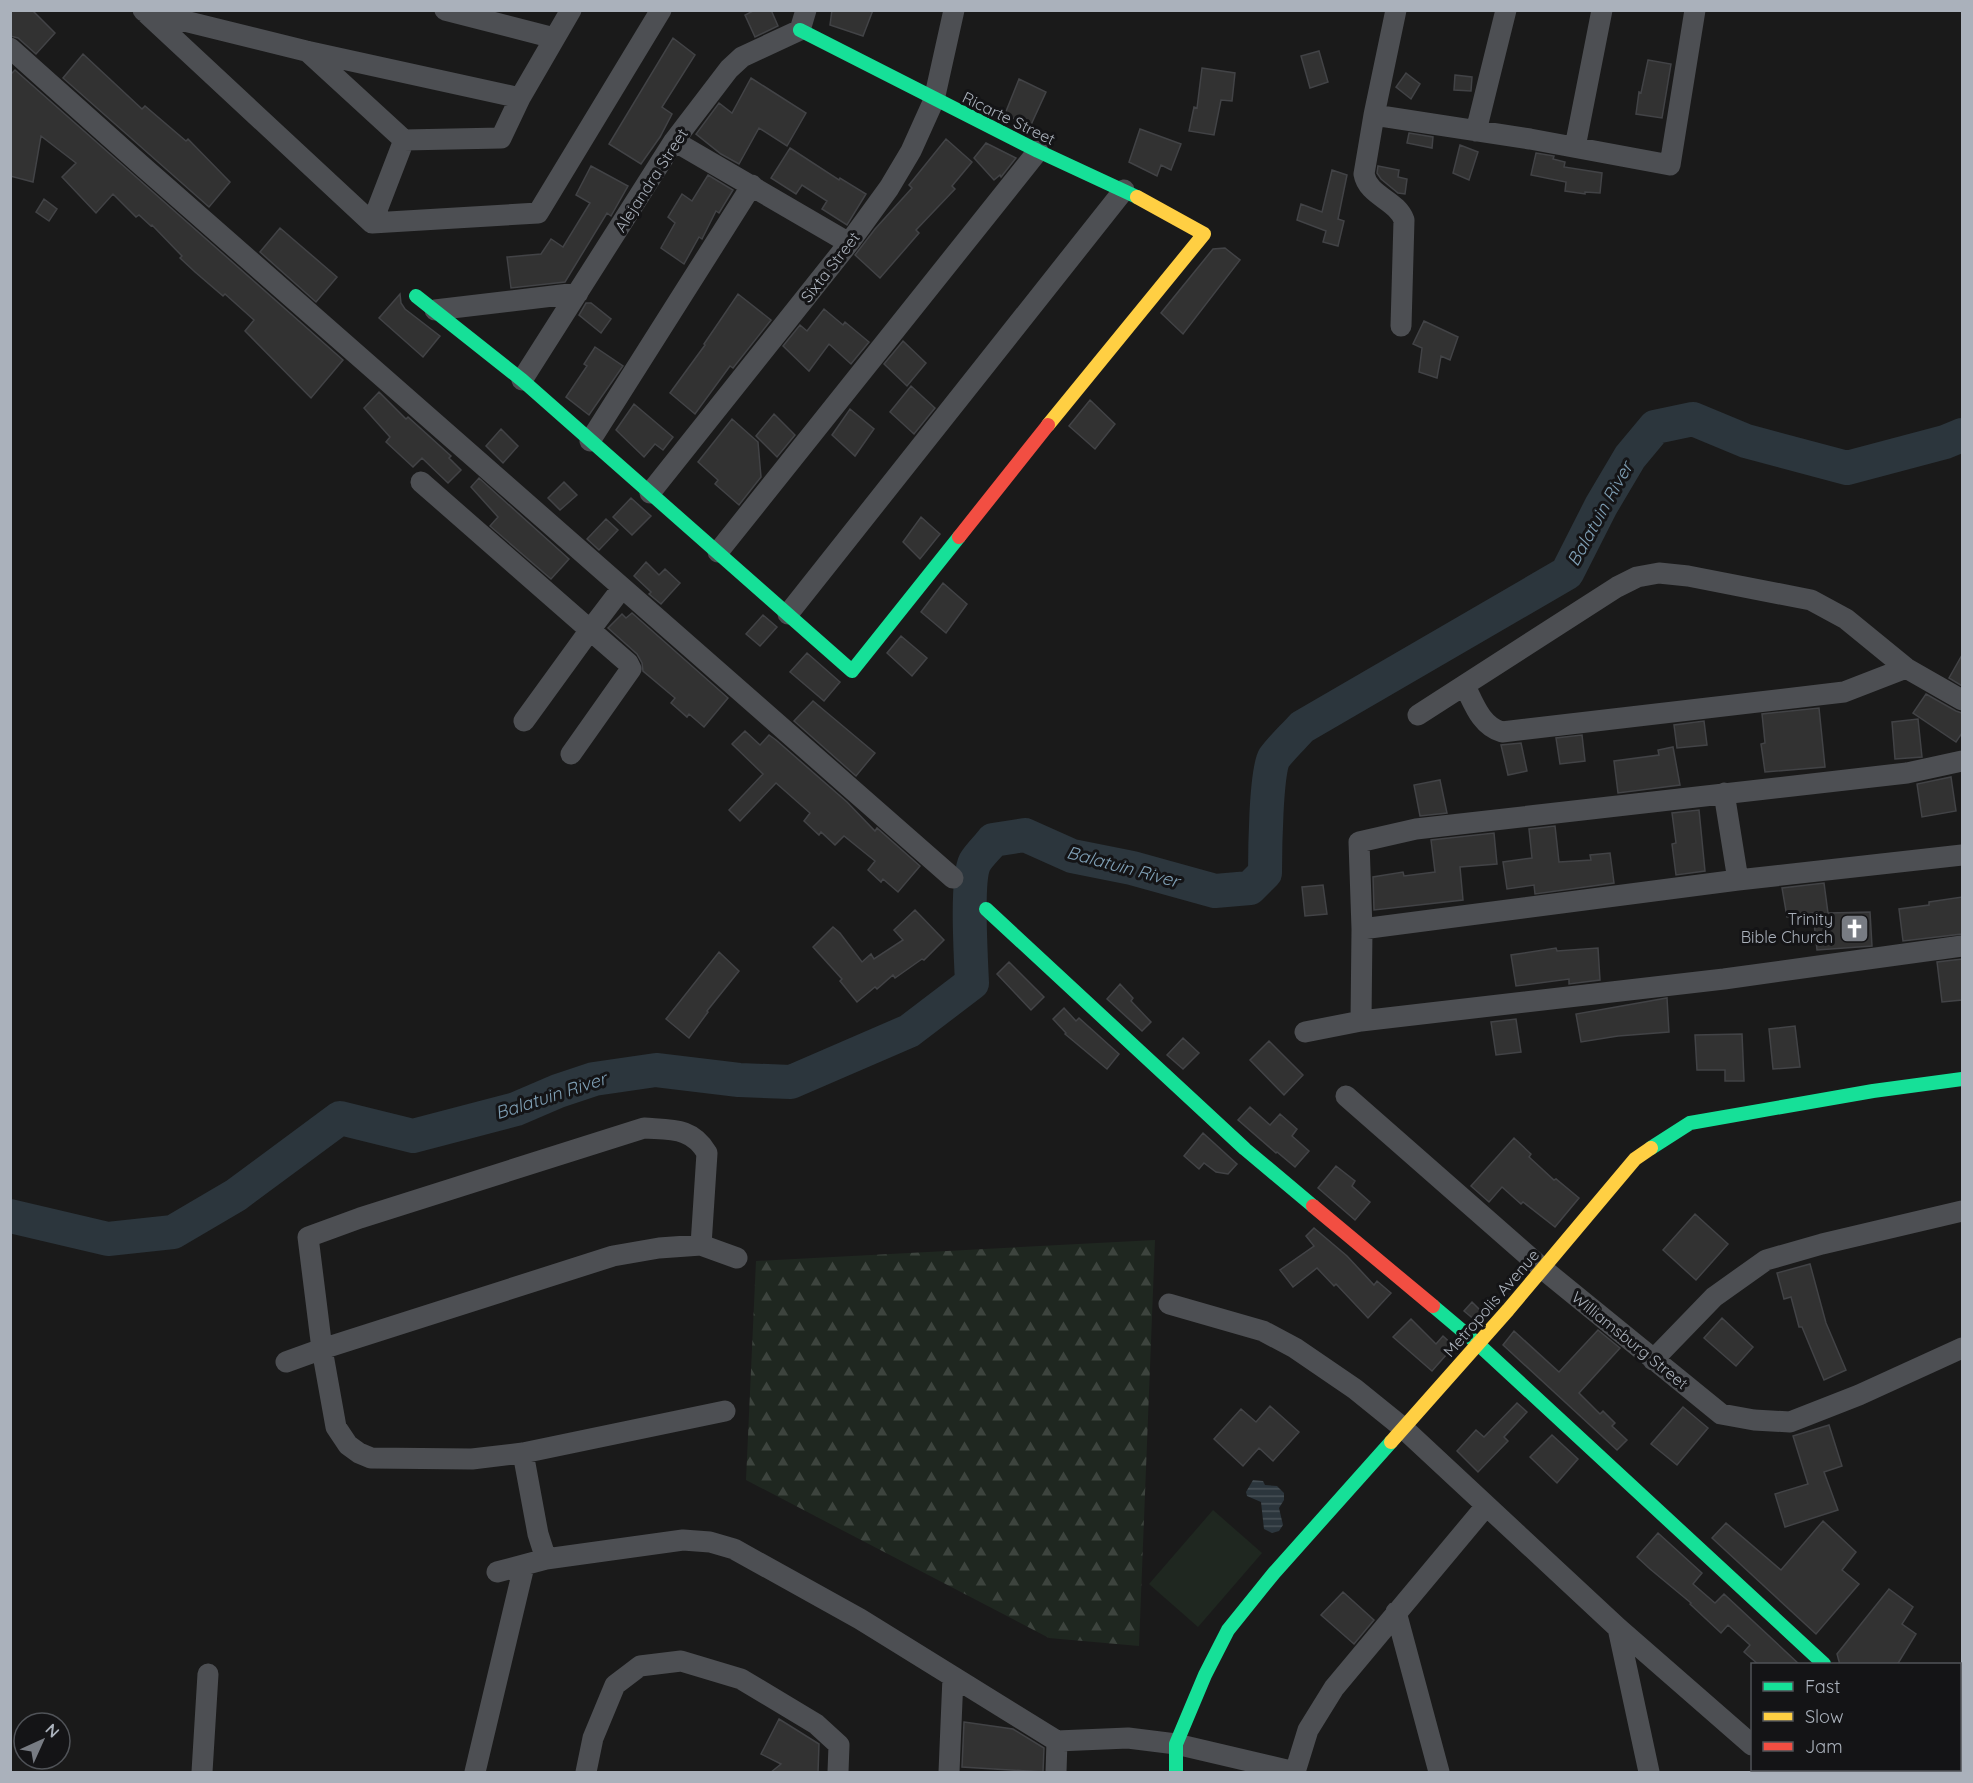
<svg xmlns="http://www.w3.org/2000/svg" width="1973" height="1783" viewBox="0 0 1973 1783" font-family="Quicksand,sans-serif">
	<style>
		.green { fill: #1f2720 }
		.forest { fill: url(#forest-firs) }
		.water { fill: url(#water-rules) }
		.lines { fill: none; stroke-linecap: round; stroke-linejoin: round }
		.river { stroke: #2c363d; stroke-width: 34 }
		.building { fill: #323232; stroke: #424346; stroke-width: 1.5 }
		.street { stroke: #4d4f53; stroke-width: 21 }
		.fast { stroke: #16e098; stroke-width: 14 }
		.slow { stroke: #ffcf43; stroke-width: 14 }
		.jam { stroke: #f24e42; stroke-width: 14 }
		.labels { text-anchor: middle; stroke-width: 6; stroke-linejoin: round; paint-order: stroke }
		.street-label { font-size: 16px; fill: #aab1bb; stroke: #141416 }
		.poi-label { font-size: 16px; fill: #aab1bb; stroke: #141416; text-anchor: end }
		.water-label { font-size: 18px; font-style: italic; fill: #80a1b7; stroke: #141416 }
	</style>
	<defs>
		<pattern id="forest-firs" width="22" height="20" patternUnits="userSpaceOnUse" patternTransform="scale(1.5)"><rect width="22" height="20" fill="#1f2720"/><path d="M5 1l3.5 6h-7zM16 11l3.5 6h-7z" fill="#3d443e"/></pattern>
		<pattern id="water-rules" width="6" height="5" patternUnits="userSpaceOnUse" patternTransform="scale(1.5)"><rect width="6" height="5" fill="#2c363d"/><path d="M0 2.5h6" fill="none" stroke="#485157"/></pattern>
	</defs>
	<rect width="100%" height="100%" fill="#1a1a1a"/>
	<!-- green -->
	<path class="green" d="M1213,1510L1262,1553L1198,1627L1149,1584Z"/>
	<!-- forest -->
	<path class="forest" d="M1155,1240L1139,1646L1049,1638L746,1480L756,1261Z"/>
	<!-- water -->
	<path class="water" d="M1253,1480L1263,1481L1265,1485L1277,1486L1284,1493V1500L1279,1508L1283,1525L1279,1531L1272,1533L1264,1529L1261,1502L1247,1496L1246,1492Z"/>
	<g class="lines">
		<!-- river -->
		<path class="river" d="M10,1216L108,1239L173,1232L236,1195L340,1118L413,1136L516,1109L558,1091L594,1079L656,1070L739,1080L791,1082L909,1031L972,983C971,960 966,879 975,862C980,854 988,847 993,840L1025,835L1072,856L1132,868L1215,891L1250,888L1265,873C1265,854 1266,770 1274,758C1282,747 1293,737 1302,727L1567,573L1601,506L1630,457L1655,427L1693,419L1746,441L1847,468L1945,442L1962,435"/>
	</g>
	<!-- building -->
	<path class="building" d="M10,10H32L55,33L36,54L18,38L10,36Z
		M755,10H771L778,26L755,37L745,15Z
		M832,10H873L863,36L830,25Z
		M673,38L695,55L662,107L672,114L660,137L641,164L609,144Z
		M1319,51L1328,82L1310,88L1301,56Z
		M83,54L142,109L145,106L186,141L188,139L230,182L209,207L63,78Z
		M1648,60L1671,64L1662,118L1636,114L1639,92L1641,93Z
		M1202,68L1235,73L1232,101L1221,100L1214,135L1189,131L1194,107L1197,108Z
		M15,70L343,360L311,398L245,331L254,320L225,294L223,296L195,272L180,258L182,256L152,225L151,226L139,215L136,217L113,194L96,213L62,177L76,163L41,136L33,182L10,176V75Z
		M1406,73L1420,84L1411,99L1396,87Z
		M1455,75L1472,77L1471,91L1454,90Z
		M751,78L806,113L787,146L759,128L739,164L721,154L696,134L719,103L732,113Z
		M1019,79L1046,92L1030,127L1005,114Z
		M1140,129L1181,144L1171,170L1161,165L1157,176L1129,162Z
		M1409,133L1433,137L1432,148L1407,143Z
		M946,139L972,162L952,186L955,189L916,230L919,233L880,278L855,255L875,229L912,188L909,185Z
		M986,143L1016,158L1001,177L1000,175L994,180L974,158Z
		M1460,145L1478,152L1469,180L1453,173Z
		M790,148L839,180L840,178L866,194L847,225L822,209L827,201L802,185L796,194L771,178Z
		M1536,153L1554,156L1553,159L1565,162L1564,167L1602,173L1600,193L1585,192V194L1565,191L1566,182L1531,175Z
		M591,166L628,186L611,216L607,213L565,282L511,288L507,257L541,254L551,239L563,247L590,203L576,195Z
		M1378,166L1399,170L1398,177L1407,179L1405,194L1398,193L1381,179L1377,173Z
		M1332,170L1347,175L1338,219L1344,221L1338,246L1323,242L1326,231L1297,220L1301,204L1322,212Z
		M708,175L733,190L719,213L716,211L702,239L699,237L684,264L661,248L675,223L668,217L682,194L692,201Z
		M44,199L57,209L49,221L36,212Z
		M280,228L337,277L316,302L260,252Z
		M1225,248L1240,260L1183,334L1161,313L1213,249Z
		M400,294L401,303L405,309L440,336L423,357L379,318Z
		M738,294L771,320L733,368L730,366L695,414L670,393L705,345L704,344Z
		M586,303H591L611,319L601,333L579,315Z
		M824,309L843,325L845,322L869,342L851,364L829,344L809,371L783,346L800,325L807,331Z
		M1424,321L1458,337L1450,360L1441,356L1437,378L1419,372L1422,348L1413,344Z
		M903,341L926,363L907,386L884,364Z
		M595,347L623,366L589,415L566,397L587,366L584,364Z
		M911,386L935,408L914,434L890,412Z
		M379,392L406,419L408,417L451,456L449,458L461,470L448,483L422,458L413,467L386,442L390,437L364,408Z
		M1090,400L1115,424L1095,449L1069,426Z
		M634,404L673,437L663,450L655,444L644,457L616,430Z
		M850,409L874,429L855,456L832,435Z
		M774,414L795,435L777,457L756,436Z
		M732,419L758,442L761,477L739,505L715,484L718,480L698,462Z
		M501,429L518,446L503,463L486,446Z
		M479,478L569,559L551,579L490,526L498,517L471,487Z
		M564,482L577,495L560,510L548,498Z
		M631,498L651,516L632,535L613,517Z
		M921,517L940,534L920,559L903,542Z
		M606,519L618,530L599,550L587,539Z
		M646,562L659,575L665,569L680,583L661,604L649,594L651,592L634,576Z
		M943,583L967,604L946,633L921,612Z
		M632,613L728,698L704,727L689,714L687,717L671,703L675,698L643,671L642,663L637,654L608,628L622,614L626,618Z
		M763,615L777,627L760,646L746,634Z
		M901,636L927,658L912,676L887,653Z
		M807,653L840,682L824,701L790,672Z
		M1962,655V686L1949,678Z
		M1926,694L1956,711L1962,713V733L1956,742L1913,713Z
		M813,701L875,753L856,776L794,721Z
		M1819,708L1825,767L1765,772L1761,744L1765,743L1762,714Z
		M1918,719L1922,757L1895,759L1892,722Z
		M1704,721L1707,745L1677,748L1674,725Z
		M745,731L760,745L769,735L776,740L847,802L875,831L877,828L920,866L898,892L883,879L881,882L868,870L875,861L844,836L835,845L821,832L819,835L804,821L810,813L776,783L740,821L729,810L763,774L732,744Z
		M1582,735L1585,761L1560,764L1556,738Z
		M1521,743L1527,771L1508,775L1501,745Z
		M1673,747L1680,785L1618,793L1614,761L1659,755L1658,750Z
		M1951,777L1956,811L1922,817L1917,784Z
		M1440,780L1447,813L1420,816L1414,785Z
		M1699,810L1705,871L1676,875L1672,844L1676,843L1672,813Z
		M1555,826L1559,862L1591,860L1590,855L1610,853L1614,883L1535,894L1534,885L1507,889L1503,862L1532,858L1529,829Z
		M1494,833L1497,864L1460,867L1463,900L1374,910L1373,877L1403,872L1404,876L1435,872L1431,840Z
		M1824,883L1828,913L1870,912L1872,946L1817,950L1813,913L1787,917L1782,888Z
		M1323,885L1327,914L1305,916L1302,887Z
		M1962,897V934L1903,941L1899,909L1929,905V902Z
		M915,910L944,940L924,960L922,959L895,978L893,975L877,989L875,987L857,1002L840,981L842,979L813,947L833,927L840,933L862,962L871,954L874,959L903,940L894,930Z
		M1556,948L1557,951L1598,948L1600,980L1569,984V979L1516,986L1511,955Z
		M719,952L739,971L707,1011L708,1012L689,1038L666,1019Z
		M1962,959V1000L1942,1002L1937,962Z
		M1009,962L1044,997L1031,1010L997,974Z
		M1120,984L1133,998L1131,1001L1151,1022L1142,1031L1107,999Z
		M1667,998L1669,1032L1618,1036L1581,1042L1576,1014Z
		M1064,1008L1076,1021L1079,1018L1119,1054L1107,1069L1065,1034L1066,1033L1053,1019Z
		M1516,1019L1521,1052L1496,1055L1491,1022Z
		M1795,1026L1800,1067L1773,1069L1769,1029Z
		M1742,1034L1744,1081H1725V1070H1697L1695,1035Z
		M1183,1038L1199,1053L1183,1069L1167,1055Z
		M1269,1041L1303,1075L1284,1095L1250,1060Z
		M1250,1107L1270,1125L1280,1114L1297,1129L1292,1136L1309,1151L1295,1167L1277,1152L1276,1153L1238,1120Z
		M1203,1133L1237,1164L1228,1174L1216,1172L1204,1163L1199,1169L1184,1156Z
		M1514,1138L1531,1154L1529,1157L1554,1180L1556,1179L1579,1198L1555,1227L1523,1202L1521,1204L1502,1187L1489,1202L1471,1186Z
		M1336,1166L1355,1181L1352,1186L1370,1202L1355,1220L1318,1188Z
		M1695,1214L1728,1244L1696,1280L1663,1250Z
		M1314,1228L1347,1256L1374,1285L1377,1281L1391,1293L1368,1318L1336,1284L1334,1286L1317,1268L1293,1287L1280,1270L1314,1246L1306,1236Z
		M1810,1264L1826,1323L1846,1370L1824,1380L1802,1327H1799L1791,1297L1784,1299L1777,1273Z
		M1472,1302L1483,1313L1476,1321L1464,1311Z
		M1722,1318L1753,1347L1736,1366L1704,1338Z
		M1411,1319L1436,1344L1443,1336L1454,1346L1432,1371L1393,1337Z
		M1598,1330L1620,1348L1579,1393L1600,1414L1603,1411L1615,1423L1612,1426L1627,1440L1617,1450L1503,1345L1514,1331L1559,1372Z
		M1517,1403L1527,1412L1504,1437L1508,1441L1478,1472L1457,1451L1476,1430L1484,1437Z
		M1270,1406L1299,1432L1273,1461L1259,1448L1243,1466L1214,1439L1241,1409L1256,1422Z
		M1683,1407L1708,1428L1677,1465L1651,1444Z
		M1829,1425L1842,1466L1824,1472L1838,1510L1785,1527L1775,1494L1808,1484L1793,1436Z
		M1552,1435L1578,1459L1557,1483L1530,1457Z
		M1823,1521L1856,1552L1842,1570L1859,1584L1816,1634L1712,1538L1726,1523L1781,1570Z
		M1658,1533L1702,1573L1693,1584L1715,1603L1724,1594L1800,1665H1759L1744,1652L1750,1645L1728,1625L1721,1633L1690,1604L1691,1603L1650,1569L1637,1557Z
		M1889,1589L1913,1607L1902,1624L1916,1634L1897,1665H1840L1837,1654Z
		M1343,1592L1374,1620L1354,1644L1321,1615Z
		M779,1719L819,1744L818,1773H770L781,1764L761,1754Z
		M964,1722L1013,1729L1044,1748L1043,1772L962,1767Z"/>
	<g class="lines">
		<!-- street -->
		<path class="street" d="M143,10L372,223L538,213L661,10
			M445,10L554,38
			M1396,10L1374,115L1364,174C1368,196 1397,200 1404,220L1401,326
			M144,11L306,51L520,98
			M10,48L141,165L953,878
			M307,51L404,140L501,138L520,98L571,10
			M1374,115L1530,139L1670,165L1695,10
			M1476,131L1506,10
			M674,141L849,243
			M1575,147L1602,10
			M372,223L404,140
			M435,310L578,293
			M522,380L674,141L729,69L742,57L800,30L806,10
			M590,441L752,185
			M421,482L590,630L622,588
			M650,493L849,243L889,188L911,151L934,100L954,10
			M718,552L1038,151
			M788,614L1124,190
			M1465,686C1474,704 1481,726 1502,732L1844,692L1906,668
			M1418,715L1617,587L1637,577L1659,573L1688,576L1811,600L1846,619L1906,668L1962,700
			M524,721L590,630L628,663L631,669L571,754
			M1724,793L1738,880
			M1362,929L1738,880L1962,855
			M1361,1021L1362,929L1359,842L1416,829L1907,773L1962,761
			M1305,1032L1361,1021L1724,979L1962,946
			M1346,1096L1543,1269L1721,1414L1754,1420L1790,1422L1859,1395L1962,1348
			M701,1245L707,1153C692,1127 671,1130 644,1128L360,1218L308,1237L322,1349L336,1427L348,1445L359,1453L371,1458L472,1459L523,1453L725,1411
			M1169,1304L1263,1331L1295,1348L1355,1389L1402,1427L1618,1628L1752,1745
			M1653,1360L1714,1297L1766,1260L1822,1244L1962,1211
			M286,1362L322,1349L613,1256L659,1248L701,1245L737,1258
			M523,1453L538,1534L546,1559
			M497,1572L546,1559L683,1540L710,1542L734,1549L860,1619L1057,1741L1128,1738L1176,1744L1295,1772
			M1396,1612L1439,1772
			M1618,1628L1649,1772
			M1781,1770L1784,1772
			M1937,1770L1940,1772
			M202,1772L208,1674
			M475,1772L524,1566
			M586,1772L593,1738L615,1685L640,1666L681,1661L741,1679L816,1724L839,1745L838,1772
			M949,1772L953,1677
			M1056,1772L1057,1741
			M1295,1772L1308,1730L1334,1688L1486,1506"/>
		<!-- fast -->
		<path class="fast" d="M800,30L1038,151L1137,197
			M416,296L522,380L852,671L959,537
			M986,909L1245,1149L1313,1206
			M1651,1148L1690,1123L1873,1091L1962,1079
			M1433,1306L1478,1344L1824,1664
			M1176,1772V1744L1205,1675L1228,1630L1274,1573L1391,1442"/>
		<!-- slow -->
		<path class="slow" d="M1048,425L1204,234L1137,197
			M1391,1442L1508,1310L1635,1159L1651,1148"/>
		<!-- jam -->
		<path class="jam" d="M959,537L1048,425
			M1313,1206L1433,1306"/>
	</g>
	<!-- icons -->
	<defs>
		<symbol id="church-square" viewBox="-11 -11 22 22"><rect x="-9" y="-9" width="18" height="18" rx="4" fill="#787c83" stroke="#141416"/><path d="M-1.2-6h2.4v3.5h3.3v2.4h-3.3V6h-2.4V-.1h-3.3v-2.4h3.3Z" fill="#fff"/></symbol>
	</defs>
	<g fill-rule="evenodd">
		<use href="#church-square" x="1838" y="912" width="33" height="33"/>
	</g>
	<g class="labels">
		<!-- street labels -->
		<g class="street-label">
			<text transform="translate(1009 118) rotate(26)" y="6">Ricarte Street</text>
			<text transform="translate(651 180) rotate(-57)" y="6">Alejandra Street</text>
			<text transform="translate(830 267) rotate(-52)" y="6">Sixta Street</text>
			<text transform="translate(1491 1303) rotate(-49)" y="6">Metropolis Avenue</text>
			<text transform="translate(1630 1340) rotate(39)" y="6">Williamsburg Street</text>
		</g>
		<!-- poi labels -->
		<g class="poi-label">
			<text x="1833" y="925">Trinity<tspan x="1833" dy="18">Bible Church</tspan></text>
		</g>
		<!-- water labels -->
		<g class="water-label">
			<text transform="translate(1600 514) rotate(-61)" y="6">Balatuin River</text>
			<text transform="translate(1123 867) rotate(15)" y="6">Balatuin River</text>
			<text transform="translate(551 1096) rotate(-18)" y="6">Balatuin River</text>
		</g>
	</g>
	<!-- border -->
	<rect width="1973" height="1783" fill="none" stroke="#aab1bb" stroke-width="24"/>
	<!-- legend -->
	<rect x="1751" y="1663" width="210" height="108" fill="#141416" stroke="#505358" stroke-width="1.5"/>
	<rect x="1763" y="1682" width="30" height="9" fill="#16e098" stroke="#505358" stroke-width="1.5"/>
	<text x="1805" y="1693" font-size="18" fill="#aab1bb">Fast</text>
	<rect x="1763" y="1712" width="30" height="9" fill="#ffcf43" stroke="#505358" stroke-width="1.5"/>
	<text x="1805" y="1723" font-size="18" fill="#aab1bb">Slow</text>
	<rect x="1763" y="1742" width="30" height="9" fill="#f24e42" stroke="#505358" stroke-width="1.5"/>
	<text x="1805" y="1753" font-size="18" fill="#aab1bb">Jam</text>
	<!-- north arrow -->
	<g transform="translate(42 1741) rotate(45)"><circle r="28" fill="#141416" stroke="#505358" stroke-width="1.5"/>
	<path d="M0-4.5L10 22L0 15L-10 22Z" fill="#787c83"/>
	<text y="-9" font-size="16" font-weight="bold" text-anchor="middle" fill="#aab1bb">N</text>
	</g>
</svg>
